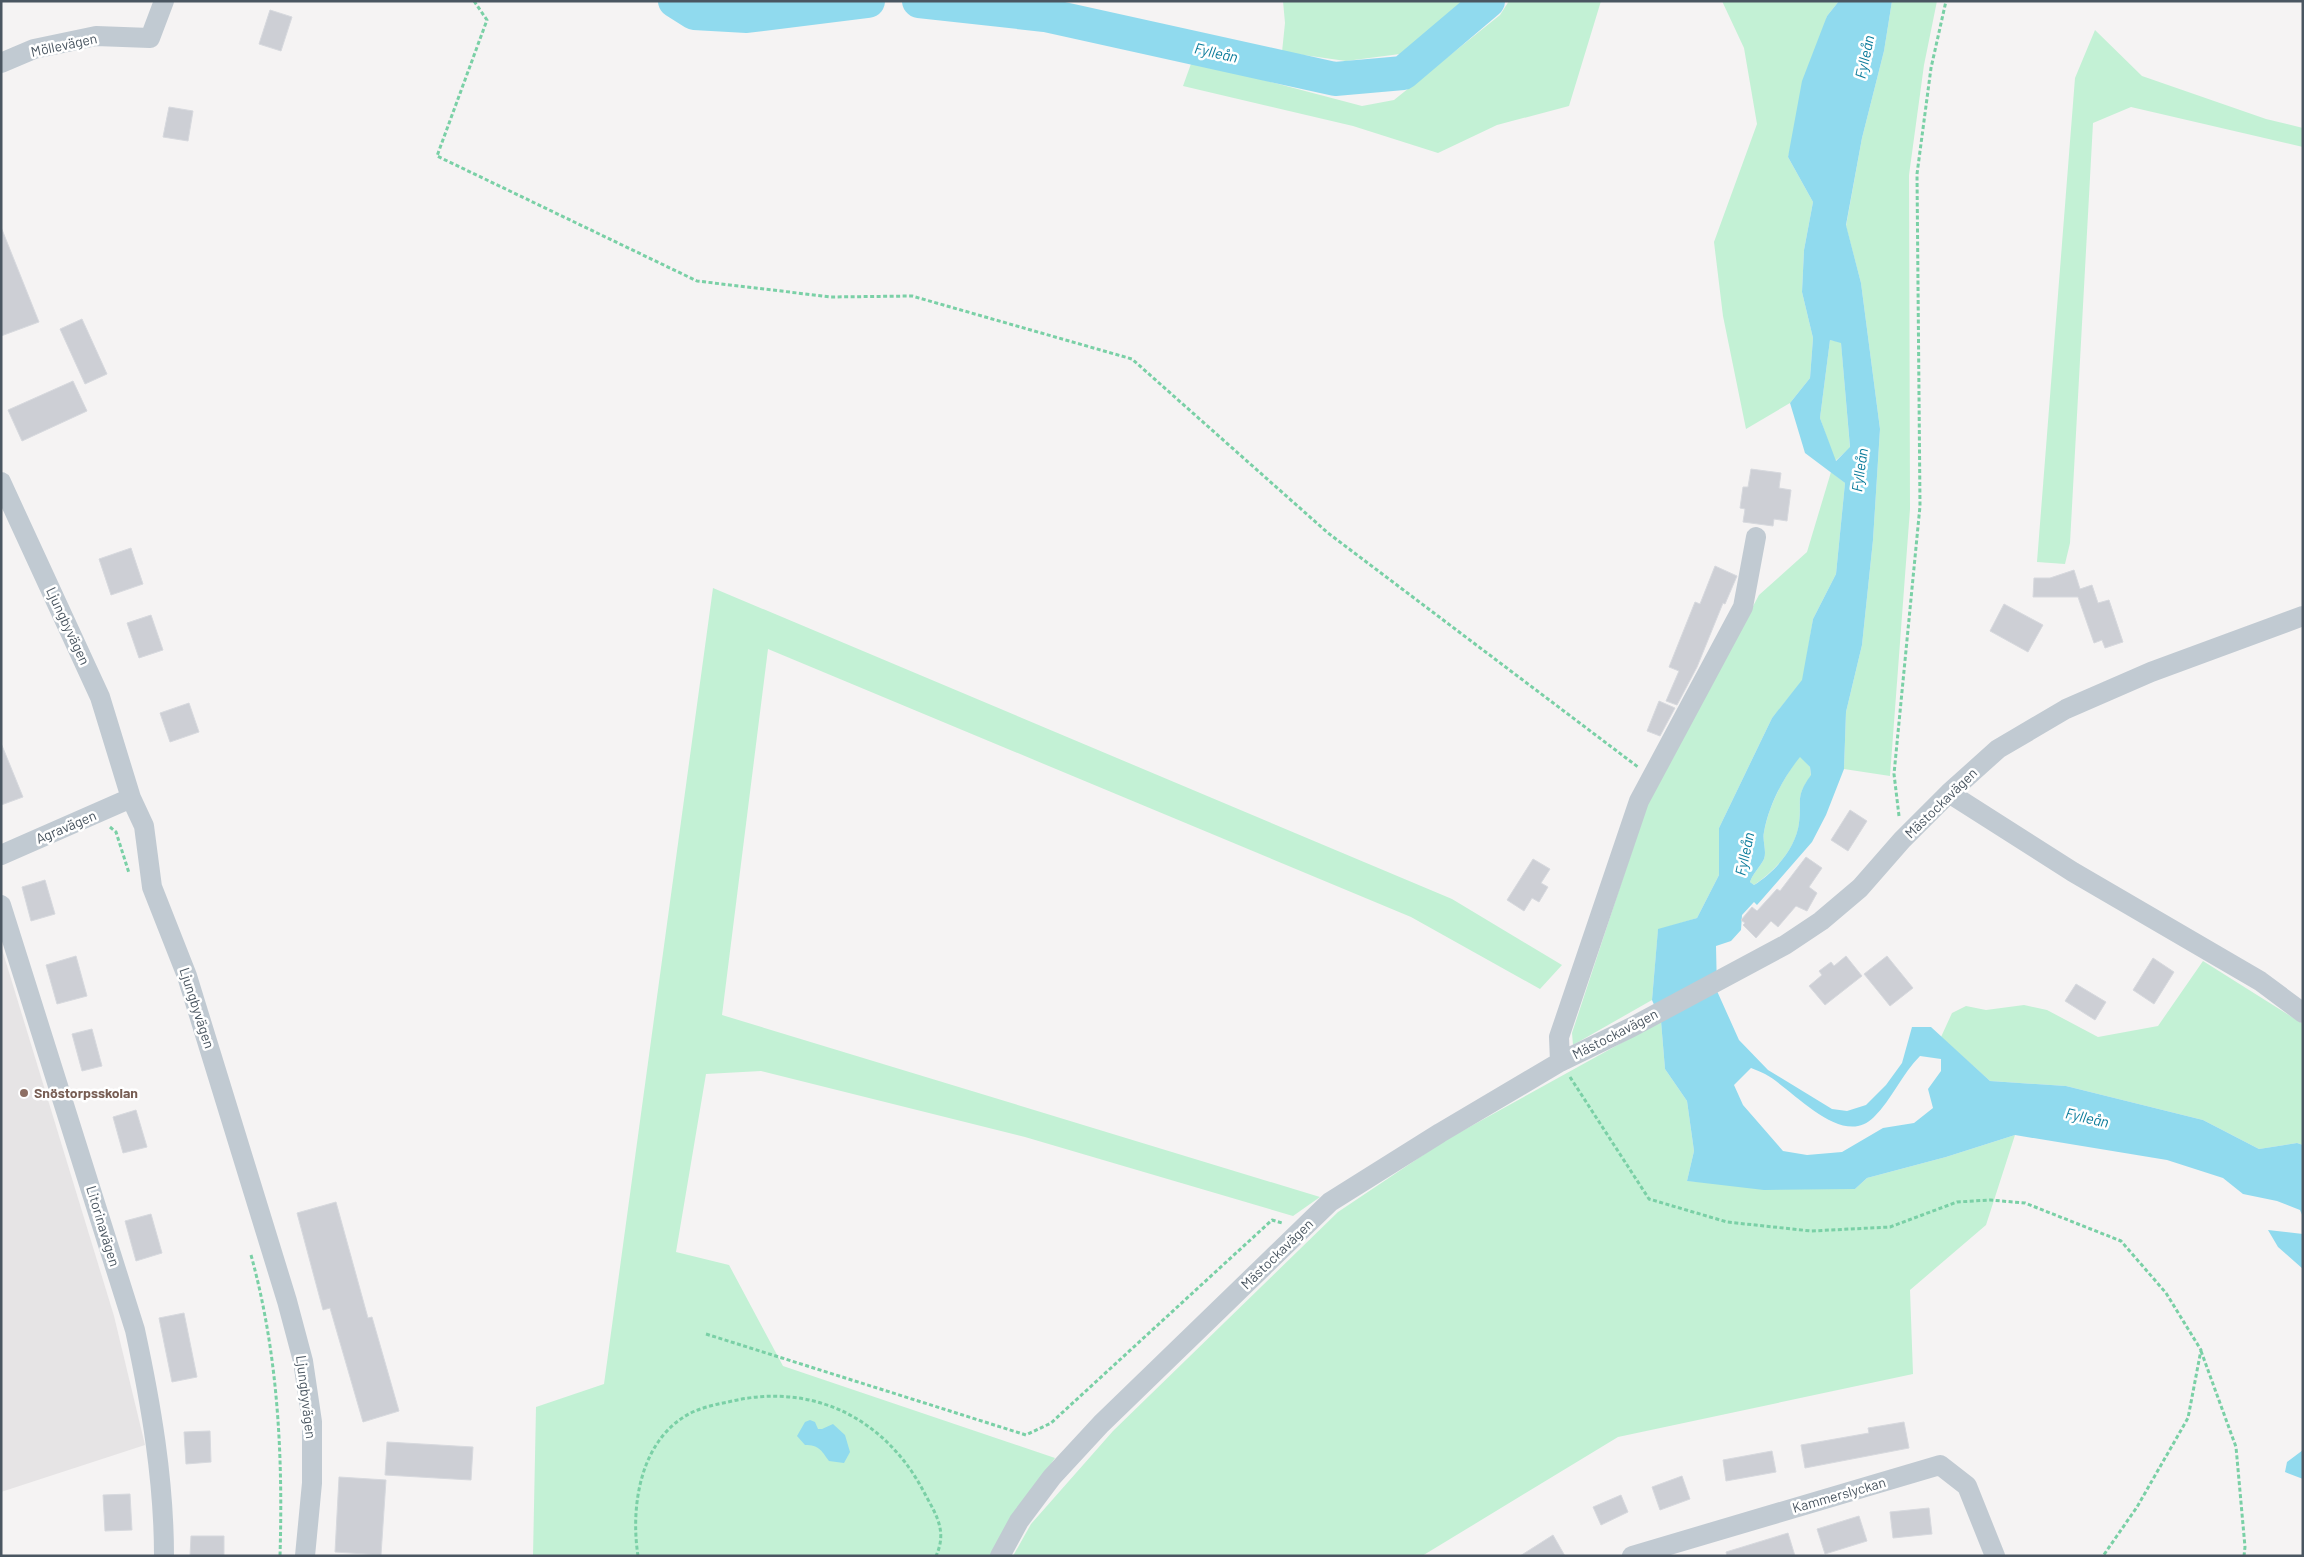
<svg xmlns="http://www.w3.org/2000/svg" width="2304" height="1557" viewBox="0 0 2304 1557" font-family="Barlow,sans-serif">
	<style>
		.education { fill: #e6e4e5 }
		.green { fill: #c3f1d5 }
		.water { fill: #90daee; fill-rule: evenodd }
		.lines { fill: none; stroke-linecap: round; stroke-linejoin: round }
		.river { stroke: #90daee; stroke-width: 34 }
		.building { fill: #cdcfd5; stroke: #d7d9de }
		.path { stroke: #7ad0a6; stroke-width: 3; stroke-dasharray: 4 2.5; stroke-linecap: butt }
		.minor { stroke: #c1cad2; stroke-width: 20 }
		.education-dot { fill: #8d6e63; stroke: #fff; stroke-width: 2 }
		.labels { text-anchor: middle; stroke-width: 5; stroke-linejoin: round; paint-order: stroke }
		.street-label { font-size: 14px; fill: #4a5661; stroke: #fff }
		.education-label { font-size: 14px; font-weight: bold; fill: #785e54; stroke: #fff; text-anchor: start }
		.water-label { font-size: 15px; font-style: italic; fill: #0c7c9b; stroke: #fff }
	</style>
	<rect width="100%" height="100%" fill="#f5f3f3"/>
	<!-- education -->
	<path class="education" d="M1,946L114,1316L145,1445L1,1492Z"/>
	<!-- green -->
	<path class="green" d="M1283,1H1464L1400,54L1346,61L1282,52L1285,23Z
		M1509,1H1601L1569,106L1497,125L1438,153L1353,126L1183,86L1192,61L1362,106L1394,100L1500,15Z
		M1722,1H1839L1827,16L1788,157L1813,202L1804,250L1802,292L1813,338L1810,378L1790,403L1746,429L1723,316L1714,242L1757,124L1744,48Z
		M1892,1H1937L1924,65L1909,175L1910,509L1890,776L1844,769L1846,712L1862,645L1873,540L1880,429L1861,283L1846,226L1862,138L1884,51Z
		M2095,30L2142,76L2266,119L2303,128V147L2131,107L2093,123L2070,543L2065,564L2037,562L2075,78Z
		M1830,340L1841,342L1850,448L1835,461L1820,418Z
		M1831,472L1845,483L1836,574L1813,619L1803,680L1772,718L1719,828V875L1697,918L1658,930L1652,1000L1573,1045L1572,1033L1647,805L1759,595L1807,552Z
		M713,588L1452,899L1562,965L1540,989L1411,917L768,649L722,1015L1320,1197L1293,1216L1025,1137L761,1071L706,1074L676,1252L729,1265L783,1366L1055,1458L1002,1535L994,1556H533L536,1407L604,1384Z
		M1800,756L1810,767L1811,776C1795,797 1802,799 1799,823C1796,849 1774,872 1754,885L1750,882C1753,873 1760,867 1764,859C1767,851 1762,840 1764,832C1769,805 1783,778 1800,756Z
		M2203,961L2303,1024V1145L2297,1143L2259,1149L2203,1120L2066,1086L1990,1081L1941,1037L1952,1013L1966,1006L1986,1010L2024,1005L2047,1010L2098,1037L2158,1026Z
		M1661,1021L1665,1069L1687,1101L1694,1151L1687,1181L1855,1189L1867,1178L1946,1157L2015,1135L1986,1225L1910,1290L1913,1374L1618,1437L1422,1556H1013L1031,1524L1113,1431L1338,1212L1444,1141Z"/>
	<!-- water -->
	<path class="water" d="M1839,1H1892L1884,51L1862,138L1846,225L1861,283L1880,429L1873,540L1862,645L1846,712L1844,769L1826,815L1812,842L1757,905L1754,902L1742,915L1741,930L1731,941L1716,946L1717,991L1739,1040L1768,1070L1832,1109L1847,1111L1866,1105L1886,1085L1902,1063L1912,1027H1931L1990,1081L2066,1086L2203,1120L2259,1149L2297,1143L2303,1145V1217L2300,1210L2277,1201L2243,1194L2223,1178L2167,1160L2015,1135L1946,1157L1867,1178L1855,1189L1764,1190L1687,1181L1694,1151L1687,1101L1665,1069L1661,1021L1652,1000L1658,929L1697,918L1719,875V828L1772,718L1802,680L1813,619L1836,574L1845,483L1805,453L1790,403L1810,378L1813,338L1802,292L1804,250L1813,202L1788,157L1802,81L1827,16ZM1830,340L1841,343L1850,447L1836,461L1820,418ZM1800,757L1810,767L1811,775C1795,797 1802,799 1799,823C1796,848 1774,873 1754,885L1750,882C1753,873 1760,867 1764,859C1767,851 1762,840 1764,832C1769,805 1783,778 1800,757ZM1920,1056L1941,1059V1071L1928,1089L1933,1108L1914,1123L1883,1128L1842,1152L1807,1155L1783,1151L1743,1105L1734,1085L1751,1068C1756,1070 1761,1072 1765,1074C1792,1088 1842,1150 1874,1117C1892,1099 1902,1074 1920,1056Z
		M2268,1230L2303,1234V1269L2278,1247Z
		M810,1420L815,1422L818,1429H822L833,1424L845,1435L850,1452L844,1463L829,1461C821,1450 819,1445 805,1445L797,1436L805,1422Z
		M2303,1450V1479L2285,1472L2287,1462Z"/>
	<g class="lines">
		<!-- river -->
		<path class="river" d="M675,1L694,13L747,16L868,1
			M919,1L1045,15L1335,79L1403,73L1488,1"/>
	</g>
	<!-- building -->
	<path class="building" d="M270,10L292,17L281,51L259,44Z
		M169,107L193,111L188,141L163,137Z
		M1,227L39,322L1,336Z
		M82,319L107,374L85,384L60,329Z
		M73,381L87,411L22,441L8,410Z
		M1751,469L1781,473L1779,488L1791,490L1787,521L1774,519L1773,526L1743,522L1745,509L1740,508L1743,487H1748Z
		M131,548L143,584L111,595L99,559Z
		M1715,566L1737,576L1725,604L1723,603L1697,667L1677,705L1666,701L1679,671L1669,667L1695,602L1700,604Z
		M2074,570L2080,589L2092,585L2098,603L2109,600L2123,642L2105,648L2102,640L2094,643L2078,597H2033L2034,578H2050Z
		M2004,604L2043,625L2028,652L1990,631Z
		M151,615L163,650L139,658L127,623Z
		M1659,701L1675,708L1660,736L1647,731Z
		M189,703L199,732L170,742L160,713Z
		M1,743L23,797L1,805Z
		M1850,810L1867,821L1848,851L1831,840Z
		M1806,857L1822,868L1809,887L1817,893L1807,911L1796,906L1778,927L1771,921L1756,938L1743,925L1745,923L1741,920L1752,907L1757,911L1777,889L1780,891Z
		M1533,859L1550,869L1541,883L1548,887L1539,902L1532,898L1524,911L1507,900Z
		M45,880L55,914L31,921L22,887Z
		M76,956L87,996L57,1004L46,965Z
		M1846,956L1862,976L1825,1005L1809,986L1822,975L1819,971L1831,962L1834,966Z
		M1887,956L1913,988L1890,1006L1864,974Z
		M2153,958L2174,972L2154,1004L2133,990Z
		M2076,984L2106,1002L2095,1020L2065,1001Z
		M92,1029L102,1066L82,1071L72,1034Z
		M136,1110L147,1147L123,1153L113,1117Z
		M336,1202L368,1318L372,1317L399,1411L363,1422L330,1308L323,1310L297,1213Z
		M151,1214L162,1253L136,1261L125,1221Z
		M184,1313L197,1377L172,1382L159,1318Z
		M1904,1422L1909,1448L1805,1468L1801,1445L1869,1433L1868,1428Z
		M210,1431L211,1462L186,1464L184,1432Z
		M387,1442L473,1447L471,1480L385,1475Z
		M1772,1451L1776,1472L1726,1481L1723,1460Z
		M1682,1476L1690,1499L1660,1510L1652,1487Z
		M339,1477L386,1480L381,1555L335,1552Z
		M130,1494L132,1530L105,1531L103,1495Z
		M1621,1495L1628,1512L1601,1525L1593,1507Z
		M1929,1508L1932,1534L1893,1538L1890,1512Z
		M1859,1516L1867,1541L1825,1554L1817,1529Z
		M1788,1533L1795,1556H1727L1726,1552Z
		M1553,1535L1565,1556H1520Z
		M191,1536H224V1556H190Z"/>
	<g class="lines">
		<!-- path -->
		<path class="path" d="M474,1L487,20L437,156L697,281L831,297L912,296L1132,359L1328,533L1638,767
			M1899,816L1894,774L1920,506L1917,174L1931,68L1946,1
			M110,827L116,832L129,873
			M1570,1077L1649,1199L1727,1222L1811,1231L1890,1227L1957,1202L1990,1200L2025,1203L2121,1241L2166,1293L2201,1350L2188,1418L2137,1507L2103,1556
			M251,1255C278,1353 283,1455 280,1556
			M706,1334L1026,1435L1051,1423L1272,1220L1282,1223
			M2201,1351L2236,1447L2245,1547L2244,1556
			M638,1556C630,1504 641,1435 695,1411C705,1407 717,1404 728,1402C812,1381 887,1418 926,1496C937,1516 947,1532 936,1556"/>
		<!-- minor -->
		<path class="minor" d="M1,63L34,49L96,36L150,38L164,1
			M1,482L100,697L131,798L144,826L152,887L187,976L287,1301L303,1361L312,1422V1483L305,1556
			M1949,793L2073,872L2260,981L2303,1013
			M1,855L131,798
			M1,905L135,1330C151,1404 164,1480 164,1556
			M1560,1062L1559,1037L1639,801L1743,607L1756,537
			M1000,1556L1019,1521L1052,1477L1101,1424L1330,1202L1440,1133L1560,1062L1632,1027L1785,945L1821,921L1860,888L1902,840L1949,793L1998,749L2066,709L2151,672L2303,616
			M1632,1556L1940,1465L1967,1486L1995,1556"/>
	</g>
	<!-- markers -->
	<circle class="education-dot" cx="24" cy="1093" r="5"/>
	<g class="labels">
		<!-- street labels -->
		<g class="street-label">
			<text transform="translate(64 45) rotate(-12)" y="5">Möllevägen</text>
			<text transform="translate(68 626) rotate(65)" y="5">Ljungbyvägen</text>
			<text transform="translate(1941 803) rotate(-44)" y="5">Mästockavägen</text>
			<text transform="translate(66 827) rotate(-23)" y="5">Agravägen</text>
			<text transform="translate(197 1008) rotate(72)" y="5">Ljungbyvägen</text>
			<text transform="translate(1615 1034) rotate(-27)" y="5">Mästockavägen</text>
			<text transform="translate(103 1226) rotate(73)" y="5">Litorinavägen</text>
			<text transform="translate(1277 1254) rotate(-44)" y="5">Mästockavägen</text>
			<text transform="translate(306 1397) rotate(83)" y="5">Ljungbyvägen</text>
			<text transform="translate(1839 1495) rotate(-16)" y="5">Kammerslyckan</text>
		</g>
		<!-- education labels -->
		<g class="education-label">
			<text x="34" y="1098">Snöstorpsskolan</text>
		</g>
		<!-- water labels -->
		<g class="water-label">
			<text transform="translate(1216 53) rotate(13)" y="5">Fylleån</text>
			<text transform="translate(1865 57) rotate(-78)" y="5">Fylleån</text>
			<text transform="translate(1860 470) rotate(-82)" y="5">Fylleån</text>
			<text transform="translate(1745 854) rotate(-78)" y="5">Fylleån</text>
			<text transform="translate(2087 1118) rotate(13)" y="5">Fylleån</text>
		</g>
	</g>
	<!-- border -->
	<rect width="2304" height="1557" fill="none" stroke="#4a5661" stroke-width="5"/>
</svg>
